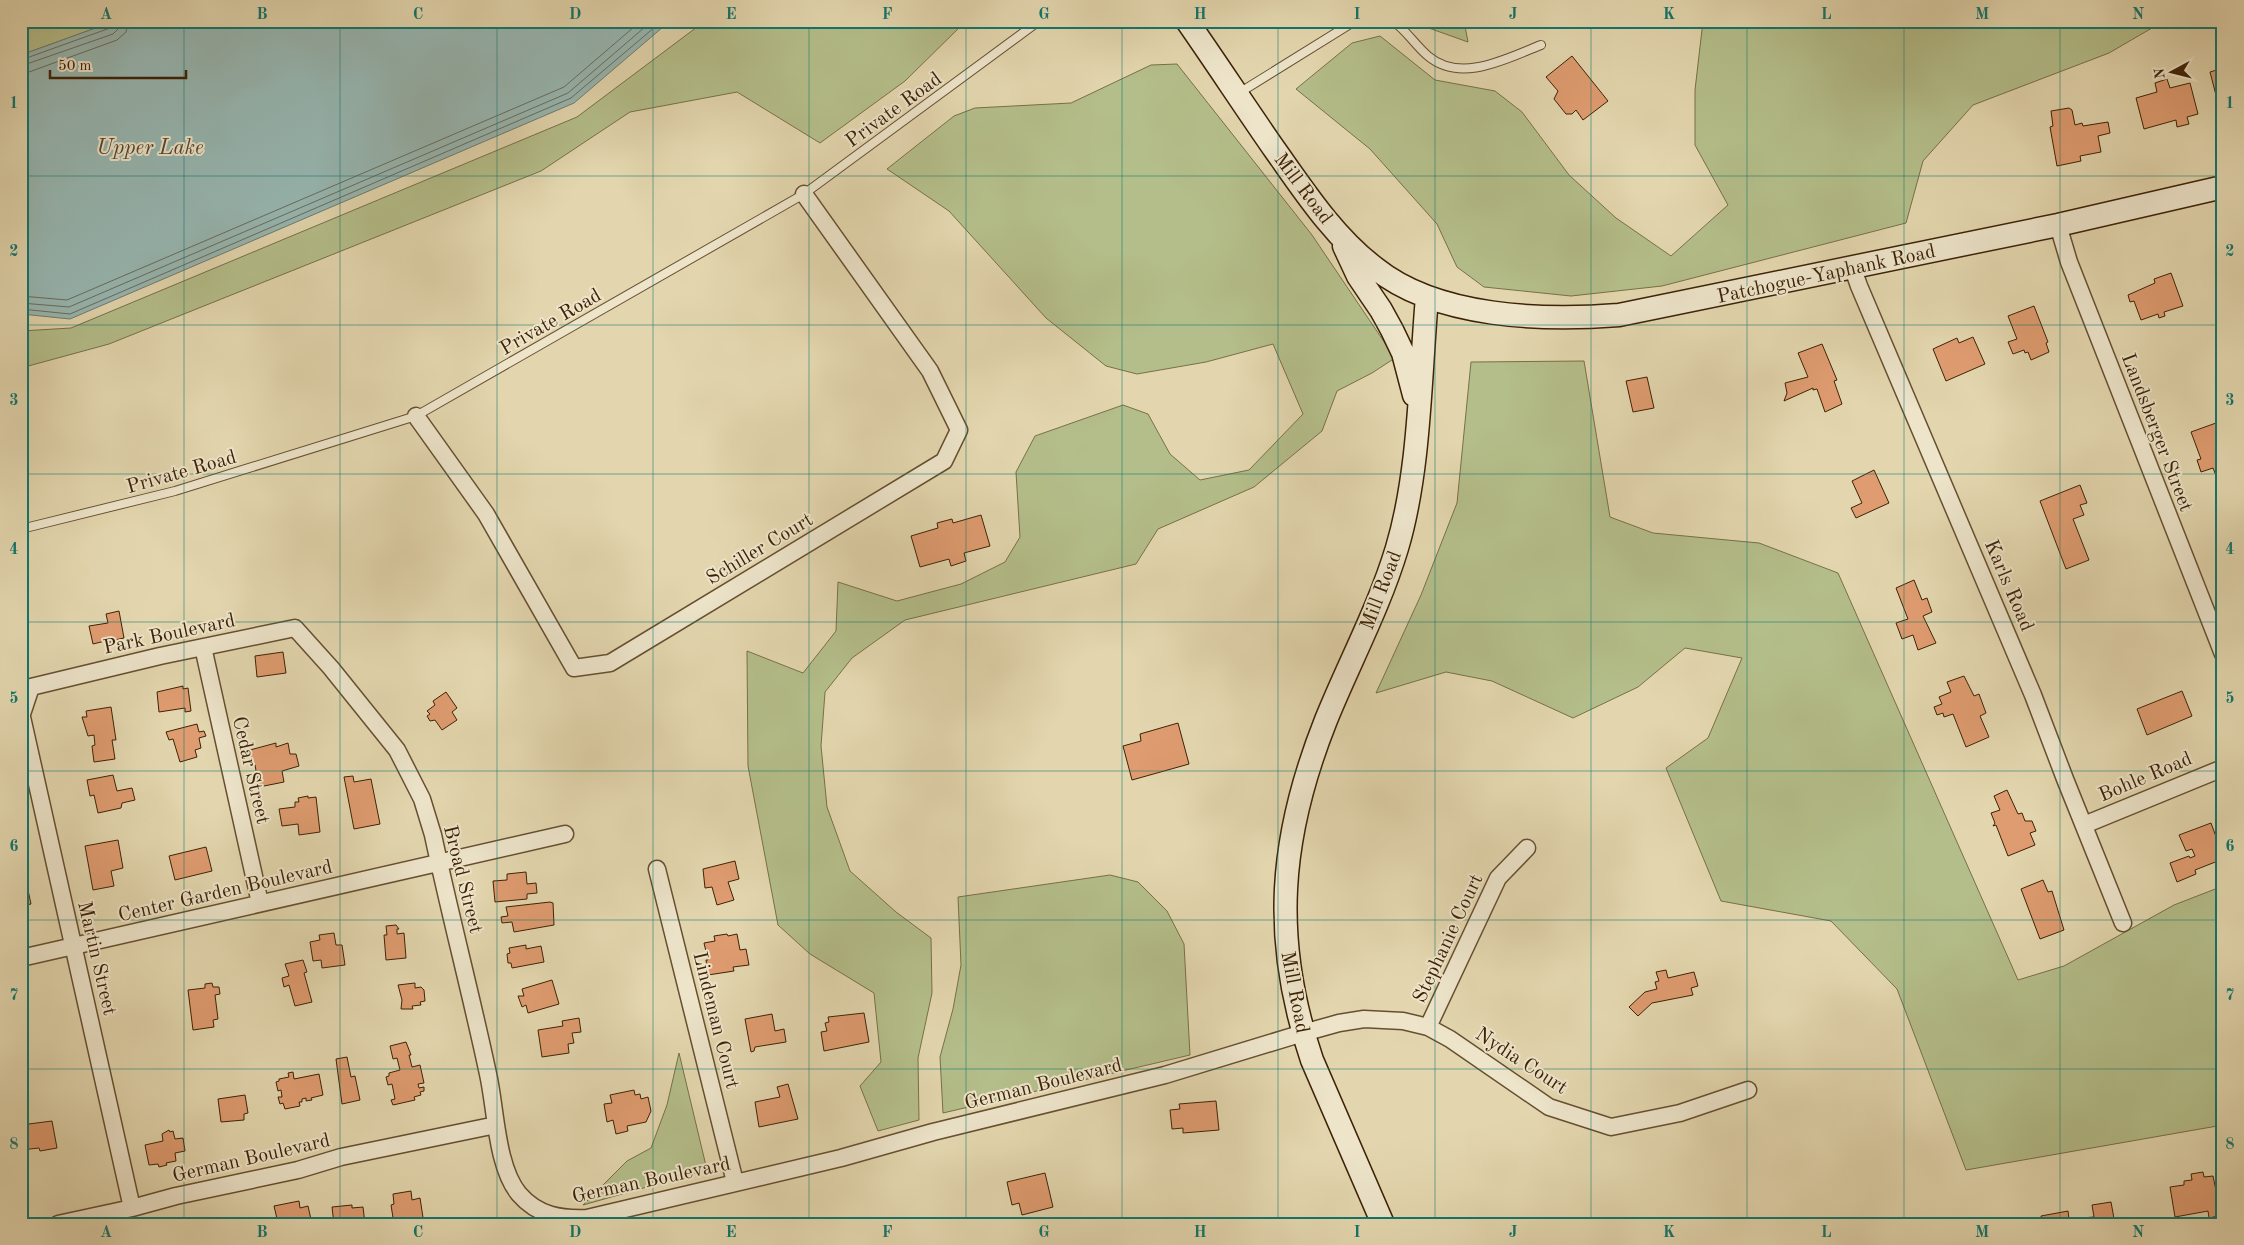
<svg xmlns="http://www.w3.org/2000/svg" width="2244" height="1245" viewBox="0 0 2244 1245" font-family="'Old Standard TT',serif">
	<style>
		.green { fill: #b4be8a; stroke: #787048 }
		.water { fill: #97b7b2; stroke: #737b6d }
		.lines { fill: none; stroke-linecap: round; stroke-linejoin: round }
		.shore { stroke: #6a6c5c; stroke-width: 1 }
		.building { fill: #df9c70; stroke: #3d2206 }
		.lane-casing { stroke: #664f30; stroke-width: 10 }
		.street-casing { stroke: #664f30; stroke-width: 19 }
		.secondary-casing { stroke: #3d2206; stroke-width: 25 }
		.lane { stroke: #ede4ca; stroke-width: 8 }
		.street { stroke: #ede4ca; stroke-width: 16 }
		.secondary { stroke: #ede4ca; stroke-width: 22 }
		.grid { fill: none; stroke: #0f766e; stroke-width: 1; stroke-opacity: 0.55 }
		.labels { text-anchor: middle; stroke-width: 4; stroke-linejoin: round; paint-order: stroke }
		.street-label { font-size: 20px; fill: #3d2206; stroke: #ede4ca }
		.water-label { font-size: 21px; font-style: italic; fill: #544731; stroke: #ede4ca }
		.neatline { fill: none; stroke: #0f766e; stroke-width: 2 }
		.grid-label { font-size: 16px; text-anchor: middle; font-weight: bold; fill: #0f766e }
	</style>
	<rect width="100%" height="100%" fill="#e3d6ae"/>
	<filter id="stains"><feTurbulence type="fractalNoise" baseFrequency=".004" numOctaves="4"/><feColorMatrix values="0 0 0 0 .2 0 0 0 0 .09 0 0 0 0 .02 0 0 0 .5 -.17"/></filter>
	<radialGradient id="worn" r=".72"><stop offset=".6" stop-color="#630" stop-opacity="0"/><stop offset="1" stop-color="#630" stop-opacity=".3"/></radialGradient>
	<!-- green -->
	<path class="green" d="M21,21H115L21,55Z
		M705,21H835L842,27L864,21H966L905,81L820,143L737,92L630,112L541,171L109,344L21,368V331L71,328L577,117Z
		M1409,21H1464L1468,42Z
		M1703,21H2164L2109,53L1973,105L1923,161L1906,223L1662,286L1571,296L1484,287L1457,267L1437,224L1370,149L1296,89L1352,43L1380,36L1435,80L1495,91L1522,112L1569,175L1616,218L1671,256L1728,205L1695,145V90Z
		M1177,64L1312,235L1395,358L1372,373L1337,391L1322,431L1254,487L1158,529L1136,564L905,620L852,658L825,692L821,746L827,807L850,871L896,912L931,938L932,993L918,1058L919,1120L878,1131L860,1086L881,1062L874,993L810,954L778,925L748,766L747,651L803,673L836,631L838,582L897,601L961,584L1005,562L1020,537L1016,472L1035,436L1123,405L1148,414L1170,454L1200,480L1249,470L1303,414L1273,344L1206,362L1137,374L1106,366L1046,318L949,211L887,169L954,116L975,108L1071,103L1151,65Z
		M1584,361L1610,517L1653,533L1759,543L1838,573L2018,980L2064,966L2174,905L2223,886V933L2219,946L2223,953V1125L1966,1170L1897,989L1831,921L1721,901L1666,768L1708,738L1742,658L1685,648L1638,687L1573,718L1492,681L1446,672L1376,693L1421,595L1457,503L1471,362Z
		M1110,875L1138,882L1167,911L1184,944L1190,1055L943,1113L940,1057L953,1009L961,965L958,897Z
		M679,1053L707,1170L583,1205L627,1161L651,1148L667,1105Z"/>
	<!-- water -->
	<path class="water" d="M115,21H670L574,103L70,319L21,314V55Z"/>
	<g class="lines">
		<!-- shore -->
		<path class="shore" d="M21,60L110,28L114,21
			M21,66L113,34L118,29L120,21
			M21,74L29,72L117,40L126,32L128,21
			M21,296L67,300L564,87L641,21
			M21,303L69,307L568,93L652,21
			M21,309L70,314L571,98L662,21"/>
	</g>
	<!-- building -->
	<path class="building" d="M1572,56L1608,101L1583,120L1576,110L1572,114H1566L1554,99L1558,91L1546,77Z
		M2223,68V102L2218,103L2210,72Z
		M2167,79L2170,88L2190,83L2198,114L2187,117L2189,124L2177,127L2176,120L2144,129L2136,98L2157,92L2155,83Z
		M2069,108L2072,110L2075,125L2082,123L2083,126L2108,122L2110,133L2098,136L2101,152L2080,156L2081,161L2057,166L2050,127L2053,126L2051,111Z
		M2171,273L2183,306L2164,312L2165,316L2159,318L2158,314L2141,320L2134,301L2130,302L2128,295L2155,283L2154,279Z
		M2034,306L2048,342L2046,343L2049,352L2031,360L2028,352L2025,353L2024,350L2013,354L2008,342L2017,339L2008,316Z
		M1973,337L1985,364L1946,381L1933,349L1957,338L1959,343Z
		M1822,344L1837,380L1834,381L1842,404L1825,412L1817,389L1813,390V388L1784,401L1787,393L1785,383L1808,377L1798,353Z
		M1647,377L1654,408L1633,412L1626,381Z
		M2216,423L2223,441V476L2217,478L2213,468L2201,472L2197,460L2201,459L2191,432Z
		M1874,470L1889,503L1856,518L1851,508L1862,503L1852,481Z
		M2080,485L2087,503L2080,505L2084,515L2073,519L2089,560L2066,569L2040,501Z
		M981,515L990,546L964,553L966,561L951,566L949,559L920,567L911,536L938,528L937,523L952,519L953,523Z
		M1914,580L1922,600L1927,598L1932,612L1923,616L1936,643L1918,650L1913,635L1902,639L1896,623L1908,619L1896,588Z
		M119,611L124,638L110,641V643H105V641L93,644L89,626L108,623L106,614Z
		M283,652L286,673L257,677L255,656Z
		M1964,676L1974,696L1979,694L1986,713L1980,716L1989,737L1966,747L1953,714L1944,717L1943,713L1937,715L1934,707L1942,704L1939,697L1951,692L1947,682Z
		M183,686V689L188,688L191,711L185,712V708L159,712L157,692Z
		M2182,691L2192,716L2147,735L2137,709Z
		M446,692L457,708L452,712L457,720L442,730L435,720L430,721L427,716L430,714L427,711L435,705L433,701Z
		M111,707L116,740H112L115,759L94,762L92,746L95,745L94,735L88,736L82,717H87L86,711Z
		M1178,723L1189,764L1132,780L1123,746L1141,741L1140,734Z
		M197,724L199,732L204,731L206,736L199,738L201,748L195,750L197,757L180,762L173,739L169,740L166,732Z
		M276,743V747L288,743L290,754H296L299,766L282,771L284,782L259,787L255,765L252,766L250,750Z
		M113,775L117,791L132,788L135,800L122,803L121,808L98,813L94,795L90,796L87,780Z
		M353,776L354,782L371,779L380,824L354,829L344,777Z
		M2007,790L2018,814L2022,813L2025,821H2032L2036,831L2030,833L2035,845L2008,856L1996,825L1993,826L1995,823L1991,813L2000,810L1994,796Z
		M308,796V798L316,797L320,832L299,835L298,824L282,826L279,809L295,807V802H299L298,798Z
		M2211,823L2218,842L2223,841V859L2195,870L2196,874L2177,882L2170,863L2189,856L2190,858L2195,856L2192,849L2186,851L2179,835Z
		M118,840L123,868L111,871L114,886L93,890L85,846Z
		M206,847L212,871L175,880L169,856Z
		M735,861L739,879L728,882L734,900L717,905L712,887L705,888L703,869Z
		M526,872L527,884L536,883L537,893L527,894V899L495,902L493,881L507,880V874Z
		M2043,880L2048,892L2052,891L2064,930L2040,939L2021,889Z
		M28,890L31,904L21,906V892Z
		M550,902L553,903L554,925L514,932L512,922L502,923L501,917L508,916L506,907Z
		M396,925L399,929H397V934L404,933L406,958L386,960L384,935H387L386,926Z
		M334,933L336,945H342L345,965L322,968L321,960L313,961L310,942L320,940L319,935Z
		M727,934L728,936L737,934L740,950L746,949L749,965L733,967L734,971L708,975L706,960H708L704,943L715,941L714,936Z
		M526,945V949L541,946L544,962L512,968L511,963H508L507,954L510,953L509,948Z
		M303,960L307,972L304,973L312,1002L295,1006L289,985L284,987L282,978L289,976L285,964Z
		M1666,970L1668,978L1694,972L1698,986L1691,988L1693,995L1652,1003L1638,1016L1629,1007L1645,992L1657,989L1655,982L1659,981L1656,972Z
		M552,980L559,1004L528,1013L526,1005L522,1007L518,996H524L522,989Z
		M212,983L213,987H219L220,994L215,995L218,1019L213,1020L214,1027L193,1030L188,990L205,988V984Z
		M415,983V988L421,987L424,990L425,1001L420,1002L421,1005L412,1006L413,1009H401L402,1000L398,985Z
		M864,1013L869,1042L824,1051L821,1032L827,1031L825,1023L829,1022L828,1017Z
		M772,1014L775,1031L784,1029L786,1042L755,1047L754,1051L751,1052L745,1019Z
		M579,1018L581,1032L572,1033L574,1043L568,1044L569,1053L542,1057L538,1030L563,1026L562,1021Z
		M406,1042L411,1055H409L412,1067L420,1065L424,1083L418,1084L419,1088L424,1087V1091L420,1092L421,1095L414,1097L415,1100L393,1105L391,1100L395,1099L392,1084L388,1085L386,1077L389,1076V1073L400,1070L397,1058L393,1059L390,1046Z
		M347,1057L351,1077L355,1076L360,1100L342,1104L336,1059Z
		M293,1072L294,1079L319,1074L323,1095L311,1098L312,1100L306,1101V1098L302,1099V1102H299L300,1106L285,1109L283,1103L280,1104L278,1097H282L281,1090L278,1091L276,1082L279,1081V1079L289,1077L288,1073Z
		M788,1084L798,1119L759,1127L755,1102L780,1097L777,1087Z
		M634,1090L635,1095L640,1094L641,1099L648,1097L651,1111L646,1122L627,1126L628,1131L616,1134L613,1120L607,1122L604,1104L612,1103L610,1095Z
		M245,1095L248,1113L244,1114V1120L221,1122L218,1099Z
		M1216,1101L1219,1130L1183,1133V1128L1172,1129L1170,1110L1180,1109L1179,1104Z
		M52,1121L57,1148L40,1151L39,1148L21,1150V1125Z
		M169,1130L170,1132L173,1131L175,1139L183,1138L185,1151L175,1153L176,1161L166,1163L167,1165L159,1167L158,1164L149,1165L145,1145L163,1141L162,1134Z
		M2203,1172L2204,1177L2213,1176L2217,1195L2223,1194V1215L2209,1218L2208,1211L2175,1217L2170,1187L2184,1185V1181L2192,1180L2191,1174Z
		M1045,1173L1053,1207L1022,1215L1019,1203L1012,1205L1007,1182Z
		M411,1191L412,1200L420,1198L424,1224H394L391,1205L394,1204L393,1194Z
		M299,1201L300,1208L308,1206L312,1224L278,1223L274,1206Z
		M2111,1202L2115,1224H2042L2041,1216L2068,1211L2069,1219L2094,1217L2092,1205Z
		M352,1205V1208L363,1207L365,1224H350V1222L334,1224L332,1207Z"/>
	<g class="lines">
		<defs>
			<path id="lane" d="M1393,21C1407,31 1415,45 1428,56C1461,84 1507,58 1541,45
				M1239,93L1355,21
				M21,529L175,491L416,416L804,194L1039,21"/>
			<path id="street" d="M2058,225L2069,262L2223,654
				M1852,266L1859,286L2033,695L2065,779L2123,923
				M416,416L486,514L574,668L610,663L944,461L959,430L930,371L804,194
				M203,647L260,903
				M21,717L31,687L160,656L295,628L331,668L397,750L422,799L433,835C450,915 471,994 488,1074C496,1109 496,1166 519,1194C538,1216 561,1219 587,1218L841,1158L933,1132L1165,1075L1303,1033L1339,1023L1364,1019L1403,1021L1428,1027L1450,1039L1549,1107L1611,1127L1680,1113L1748,1090
				M22,717L132,1208
				M2084,825L2223,768
				M657,869L735,1182
				M21,958L565,834
				M1428,1027L1498,878L1527,848
				M58,1224L132,1208L176,1196L298,1170L341,1157L496,1125"/>
			<path id="secondary" d="M1187,21C1217,64 1245,107 1275,150C1304,191 1334,237 1375,268C1437,318 1543,321 1619,315L2058,225L2223,187
				M1344,246L1358,276L1381,310L1392,330L1403,353L1414,395
				M1383,1224L1312,1060C1271,939 1279,838 1326,720C1349,663 1379,608 1397,548C1420,471 1420,377 1427,297"/>
		</defs>
		<!-- lane casing -->
		<use href="#lane" class="lane-casing"/>
		<!-- street casing -->
		<use href="#street" class="street-casing"/>
		<!-- secondary casing -->
		<use href="#secondary" class="secondary-casing"/>
		<!-- lane -->
		<use href="#lane" class="lane"/>
		<!-- street -->
		<use href="#street" class="street"/>
		<!-- secondary -->
		<use href="#secondary" class="secondary"/>
	</g>
	<!-- grid -->
	<path class="grid" d="M184,21V1224M340,21V1224M497,21V1224M653,21V1224M809,21V1224M966,21V1224M1122,21V1224M1278,21V1224M1435,21V1224M1591,21V1224M1747,21V1224M1904,21V1224M2060,21V1224M21,176H2223M21,325H2223M21,474H2223M21,622H2223M21,771H2223M21,920H2223M21,1069H2223"/>
	<g class="labels">
		<!-- street labels -->
		<g class="street-label">
			<text transform="translate(893 109) rotate(-36)" y="7">Private Road</text>
			<text transform="translate(1304 188) rotate(53)" y="7">Mill Road</text>
			<text transform="translate(1826 273) rotate(-12)" y="7">Patchogue-Yaphank Road</text>
			<text transform="translate(550 321) rotate(-30)" y="7">Private Road</text>
			<text transform="translate(2158 432) rotate(69)" y="7">Landsberger Street</text>
			<text transform="translate(181 471) rotate(-16)" y="7">Private Road</text>
			<text transform="translate(759 548) rotate(-31)" y="7">Schiller Court</text>
			<text transform="translate(2010 585) rotate(67)" y="7">Karls Road</text>
			<text transform="translate(1380 590) rotate(-69)" y="7">Mill Road</text>
			<text transform="translate(169 633) rotate(-12)" y="7">Park Boulevard</text>
			<text transform="translate(252 770) rotate(77)" y="7">Cedar Street</text>
			<text transform="translate(2145 776) rotate(-23)" y="7">Bohle Road</text>
			<text transform="translate(464 879) rotate(76)" y="7">Broad Street</text>
			<text transform="translate(225 890) rotate(-13)" y="7">Center Garden Boulevard</text>
			<text transform="translate(1447 938) rotate(-65)" y="7">Stephanie Court</text>
			<text transform="translate(98 958) rotate(77)" y="7">Martin Street</text>
			<text transform="translate(1296 992) rotate(79)" y="7">Mill Road</text>
			<text transform="translate(717 1020) rotate(76)" y="7">Lindeman Court</text>
			<text transform="translate(1522 1060) rotate(33)" y="7">Nydia Court</text>
			<text transform="translate(1043 1083) rotate(-14)" y="7">German Boulevard</text>
			<text transform="translate(251 1157) rotate(-13)" y="7">German Boulevard</text>
			<text transform="translate(651 1179) rotate(-12)" y="7">German Boulevard</text>
		</g>
		<!-- water labels -->
		<g class="water-label">
			<text x="150" y="154">Upper Lake</text>
		</g>
	</g>
	<!-- margin -->
	<rect width="2244" height="1245" fill="none" stroke="#e3d6ae" stroke-width="55"/>
	<!-- north arrow -->
	<g transform="translate(2172 72) rotate(263)" stroke="#ede4ca" stroke-width="4" paint-order="stroke">
	<path d="M0-4L9 19L0 12L-9 19Z" fill="#3d2206"/>
	<text y="-8" font-size="14" font-weight="bold" text-anchor="middle" fill="#3d2206">N</text>
	</g>
	<!-- scale -->
	<path d="M50 70v8h136v-8" fill="none" stroke="#3d2206" stroke-width="2.5"/>
	<text x="58" y="70" font-size="15" fill="#3d2206" stroke="#ede4ca" stroke-width="4" paint-order="stroke">50 m</text>
	<rect x="28" y="28" width="2188" height="1190" class="neatline"/>
	<g class="grid-label">
		<text x="106" y="19">A</text>
		<text x="262" y="19">B</text>
		<text x="418" y="19">C</text>
		<text x="575" y="19">D</text>
		<text x="731" y="19">E</text>
		<text x="887" y="19">F</text>
		<text x="1044" y="19">G</text>
		<text x="1200" y="19">H</text>
		<text x="1357" y="19">I</text>
		<text x="1513" y="19">J</text>
		<text x="1669" y="19">K</text>
		<text x="1826" y="19">L</text>
		<text x="1982" y="19">M</text>
		<text x="2138" y="19">N</text>
		<text x="14" y="108">1</text>
		<text x="2230" y="108">1</text>
		<text x="14" y="256">2</text>
		<text x="2230" y="256">2</text>
		<text x="14" y="405">3</text>
		<text x="2230" y="405">3</text>
		<text x="14" y="554">4</text>
		<text x="2230" y="554">4</text>
		<text x="14" y="703">5</text>
		<text x="2230" y="703">5</text>
		<text x="14" y="851">6</text>
		<text x="2230" y="851">6</text>
		<text x="14" y="1000">7</text>
		<text x="2230" y="1000">7</text>
		<text x="14" y="1149">8</text>
		<text x="2230" y="1149">8</text>
		<text x="106" y="1237">A</text>
		<text x="262" y="1237">B</text>
		<text x="418" y="1237">C</text>
		<text x="575" y="1237">D</text>
		<text x="731" y="1237">E</text>
		<text x="887" y="1237">F</text>
		<text x="1044" y="1237">G</text>
		<text x="1200" y="1237">H</text>
		<text x="1357" y="1237">I</text>
		<text x="1513" y="1237">J</text>
		<text x="1669" y="1237">K</text>
		<text x="1826" y="1237">L</text>
		<text x="1982" y="1237">M</text>
		<text x="2138" y="1237">N</text>
	</g>
	<rect width="100%" height="100%" filter="url(#stains)"/>
	<rect width="100%" height="100%" fill="url(#worn)"/>
</svg>
